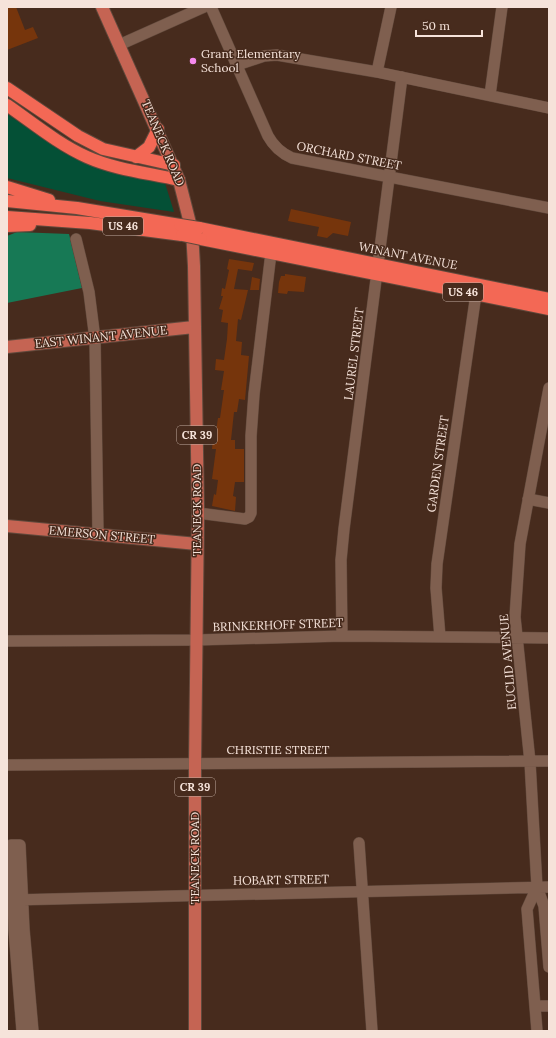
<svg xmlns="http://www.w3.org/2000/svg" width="556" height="1038" viewBox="0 0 556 1038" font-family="Lora,serif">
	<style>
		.green { fill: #045036 }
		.forest { fill: #177955 }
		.building { fill: #76350c }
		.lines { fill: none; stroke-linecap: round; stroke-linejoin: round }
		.minor-casing { stroke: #61493c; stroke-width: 12 }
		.major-casing { stroke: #61493c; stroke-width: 14 }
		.highway-casing { stroke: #61493c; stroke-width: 14 }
		.minor { stroke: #7f5f4f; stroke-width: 11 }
		.major { stroke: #c56453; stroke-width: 12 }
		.highway { stroke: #f36855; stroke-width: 12 }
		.highway-bridge-casing { stroke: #61493c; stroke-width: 14; stroke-linecap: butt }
		.highway-bridge { stroke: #f36855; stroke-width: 12 }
		.poi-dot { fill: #f689ed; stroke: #472b1d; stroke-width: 1.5 }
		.labels { text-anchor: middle; stroke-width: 3; stroke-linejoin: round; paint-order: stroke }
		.shield { fill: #472b1d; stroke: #c2aca1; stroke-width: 1 }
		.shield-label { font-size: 11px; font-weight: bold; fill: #f6e3da }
		.poi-label { font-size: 12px; fill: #f6e3da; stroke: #472b1d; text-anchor: start }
		.street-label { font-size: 12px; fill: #f6e3da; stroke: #472b1d }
	</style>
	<rect width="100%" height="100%" fill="#472b1d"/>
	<!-- green -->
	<path class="green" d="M7,114L64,153L104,170L165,183L174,212L100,201L7,178Z"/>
	<!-- forest -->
	<path class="forest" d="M17,232L69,234L82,288L7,303V236Z"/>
	<!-- building -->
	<path class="building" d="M7,7H16L25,30L33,27L38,38L7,50Z
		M291,209L351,222L348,236L333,233L327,238L317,236L319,227L288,221Z
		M229,259L254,263L252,271L238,269L234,289L248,290L241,320L238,319L236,341L242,342L241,355L249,356L245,400L239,399L237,412H234L231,440H235V449H244V482H235L233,496L236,497L235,511L212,506L214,494L216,495L218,480L212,479L216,449H212L213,438H215L218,418H220L224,390H221L224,371L215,370L216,359L224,360L227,339L228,323L221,322L223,310L219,309L223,296H221L222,288L225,289L229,270L227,269Z
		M285,274L306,277L304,292L288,291L287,294L278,293L279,282L281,276H285Z
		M252,277L260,279L259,290H250Z"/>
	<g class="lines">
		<defs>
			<path id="minor" d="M211,7L268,136C274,147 281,153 292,158L549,208
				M119,45L204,7
				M237,65L264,56L277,55L377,72L549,108
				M377,72L391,7
				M490,95L502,7
				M76,239L89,292L95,339L98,534
				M549,388L520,544L515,617L530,762L537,887L544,906L549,967
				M528,499L549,503
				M198,513L245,519L249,517L251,513V436L254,394L271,253
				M342,636L341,560L344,529L402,77
				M440,637L436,588L437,564L476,294
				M7,641L196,640L342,636L549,638
				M7,765L549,761
				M359,843L372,1031
				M13,900L549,887
				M535,1006H549
				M22,1031L14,930L11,845H20L24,929L33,1031
				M537,1031L527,909L537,887"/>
			<path id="major" d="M102,7L179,180L192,231L194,266L198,513L195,764V1031
				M7,347L194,327
				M7,526L197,544"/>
			<path id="highway" d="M7,88L78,136L103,149L174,165
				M7,105C33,123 58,144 87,157C116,170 149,173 179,180
				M136,157L149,147L158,129
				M7,187L49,200
				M7,201L77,208L180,225
				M7,217L90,223L182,235
				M7,226L30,225
				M199,228L549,299
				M201,239L549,309"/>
		</defs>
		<!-- minor casing -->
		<use href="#minor" class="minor-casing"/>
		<!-- major casing -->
		<use href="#major" class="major-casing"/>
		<!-- highway casing -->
		<use href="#highway" class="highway-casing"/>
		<!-- minor -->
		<use href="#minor" class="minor"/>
		<!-- major -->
		<use href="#major" class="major"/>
		<!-- highway -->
		<use href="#highway" class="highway"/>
		<defs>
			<path id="highway-bridge" d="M180,225L199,228
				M182,235L201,239"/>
		</defs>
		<!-- highway-bridge casing -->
		<use href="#highway-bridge" class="highway-bridge-casing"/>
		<!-- highway-bridge -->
		<use href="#highway-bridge" class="highway-bridge"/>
	</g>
	<!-- markers -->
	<circle class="poi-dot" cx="193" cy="61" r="4"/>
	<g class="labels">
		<!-- shield labels -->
		<g class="shield">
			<rect x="103" y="217" width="40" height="18" rx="3"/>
			<rect x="443" y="283" width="40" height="18" rx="3"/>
			<rect x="177" y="426" width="40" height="18" rx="3"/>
			<rect x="175" y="778" width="40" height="18" rx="3"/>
		</g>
		<g class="shield-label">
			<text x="123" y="230">US 46</text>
			<text x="463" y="296">US 46</text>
			<text x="197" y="439">CR 39</text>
			<text x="195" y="791">CR 39</text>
		</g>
		<!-- poi labels -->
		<g class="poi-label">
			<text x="201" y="58">Grant Elementary<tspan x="201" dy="14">School</tspan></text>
		</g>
		<!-- street labels -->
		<g class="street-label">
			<text transform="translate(163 143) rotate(67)" y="4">TEANECK ROAD</text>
			<text transform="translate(349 156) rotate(11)" y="4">ORCHARD STREET</text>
			<text transform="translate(408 256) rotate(11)" y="4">WINANT AVENUE</text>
			<text transform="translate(101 337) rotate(-6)" y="4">EAST WINANT AVENUE</text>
			<text transform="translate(354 354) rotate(-83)" y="4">LAUREL STREET</text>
			<text transform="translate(438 464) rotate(-82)" y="4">GARDEN STREET</text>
			<text transform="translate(197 510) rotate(-90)" y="4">TEANECK ROAD</text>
			<text transform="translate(102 535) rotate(5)" y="4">EMERSON STREET</text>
			<text transform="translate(278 625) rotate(-2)" y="4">BRINKERHOFF STREET</text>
			<text transform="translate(508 662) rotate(-95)" y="4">EUCLID AVENUE</text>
			<text x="278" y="754">CHRISTIE STREET</text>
			<text transform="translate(195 858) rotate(-90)" y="4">TEANECK ROAD</text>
			<text transform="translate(281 880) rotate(-1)" y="4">HOBART STREET</text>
		</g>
	</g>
	<!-- border -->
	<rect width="556" height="1038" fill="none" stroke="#f6e3da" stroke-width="16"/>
	<!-- scale -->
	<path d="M416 30v6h66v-6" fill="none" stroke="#f6e3da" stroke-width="2"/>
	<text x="422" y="30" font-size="12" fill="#f6e3da" stroke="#472b1d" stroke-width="3" paint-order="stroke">50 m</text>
</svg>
